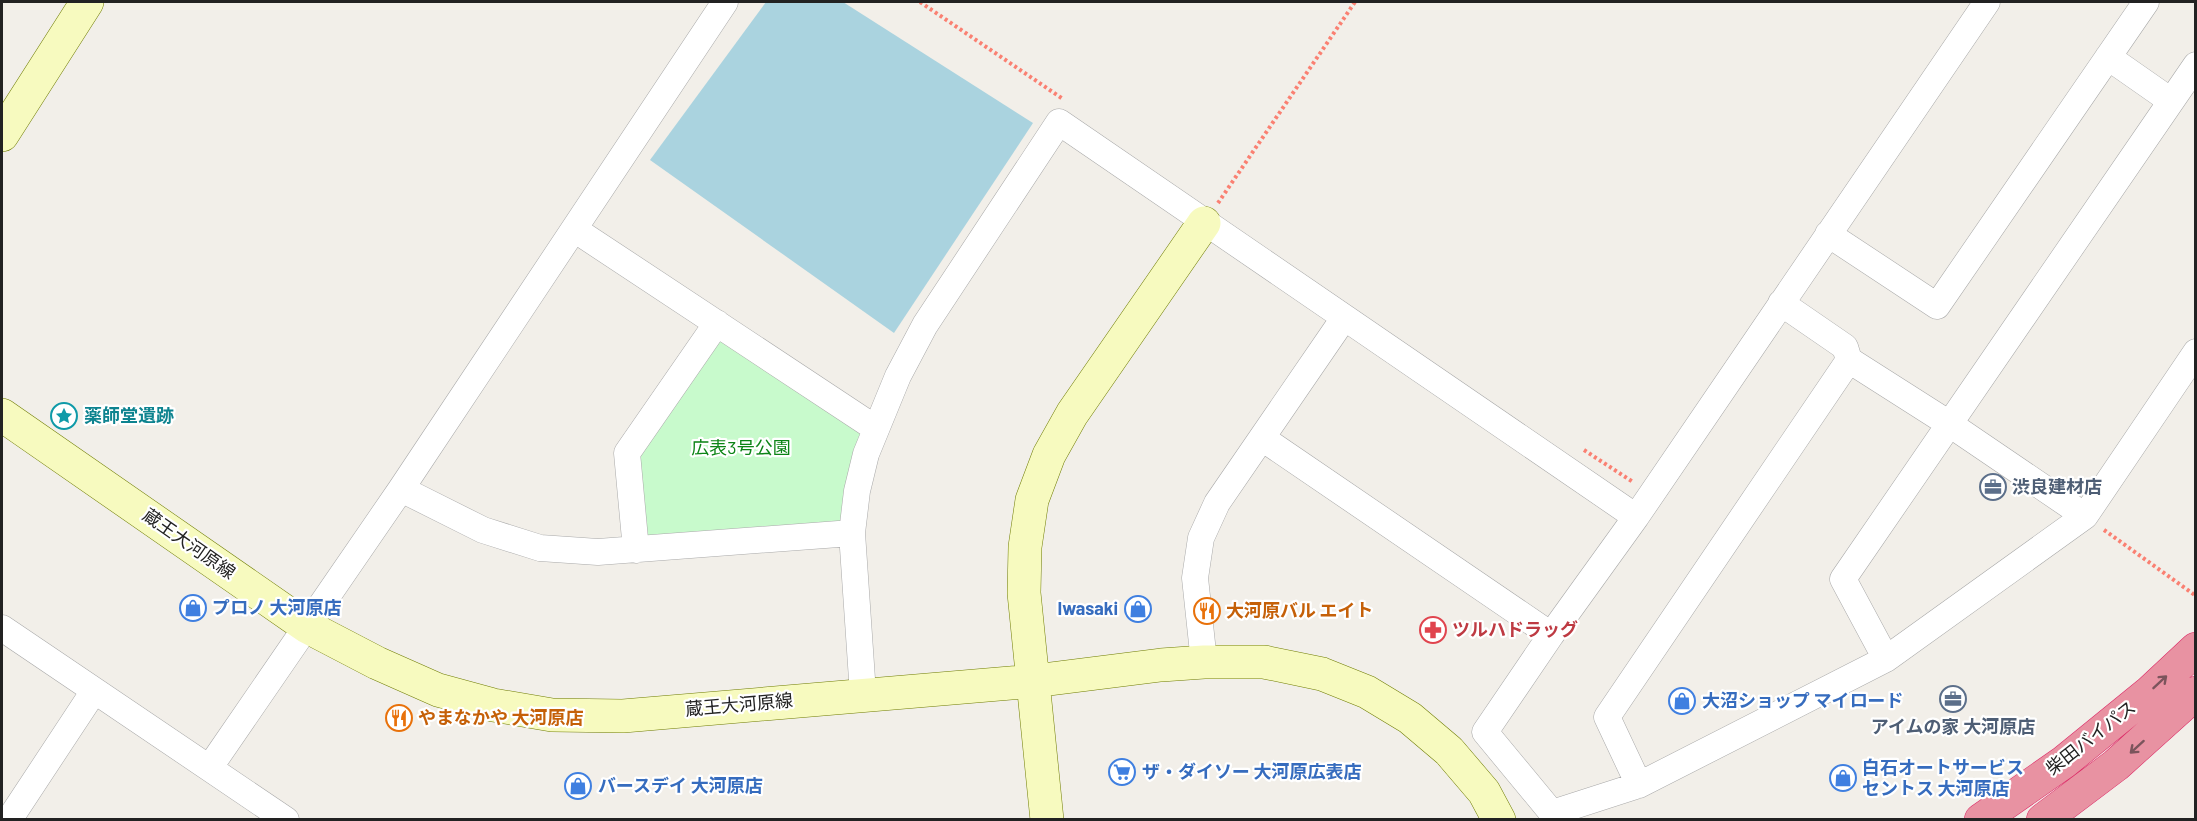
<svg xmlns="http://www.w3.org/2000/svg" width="2197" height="821" viewBox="0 0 2197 821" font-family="Barlow,'Noto Sans JP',sans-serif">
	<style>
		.park { fill: #c8facc }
		.water { fill: #aad3df }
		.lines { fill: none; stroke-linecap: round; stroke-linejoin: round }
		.street-casing { stroke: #a9a9a9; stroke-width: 27 }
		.secondary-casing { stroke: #707d05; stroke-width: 34 }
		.highway-casing { stroke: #dc2a67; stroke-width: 34 }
		.path { stroke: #fa8072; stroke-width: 4; stroke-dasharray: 3 3; stroke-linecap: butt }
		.street { stroke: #fff; stroke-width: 26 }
		.secondary { stroke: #f7fabf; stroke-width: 33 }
		.highway { stroke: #e892a2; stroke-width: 33 }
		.oneway { stroke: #7b545c }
		.labels { text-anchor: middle; stroke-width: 4.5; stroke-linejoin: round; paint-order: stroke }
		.culture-label { font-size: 18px; font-weight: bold; fill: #0d838f; stroke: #fff; text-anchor: start }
		.park-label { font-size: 18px; fill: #0c8416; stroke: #fff }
		.service-label { font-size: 18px; font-weight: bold; fill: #4e5e75; stroke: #fff; text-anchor: start }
		.street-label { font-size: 18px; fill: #222; stroke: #fff }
		.shop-label { font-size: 18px; font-weight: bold; fill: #366cbe; stroke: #fff; text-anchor: start }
		.food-label { font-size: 18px; font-weight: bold; fill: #c56008; stroke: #fff; text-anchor: start }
		.health-label { font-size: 18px; font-weight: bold; fill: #be3a42; stroke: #fff; text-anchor: start }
	</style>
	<rect width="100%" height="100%" fill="#f2efe9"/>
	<!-- park -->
	<path class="park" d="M721,340L857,426L862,437L847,510L841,521L655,539L644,533L637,457L710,343Z"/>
	<!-- water -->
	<path class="water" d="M766,2H843L1033,123L894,333L650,160Z"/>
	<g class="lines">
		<defs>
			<path id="street" d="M1987,2L1636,517L1551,635L1485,732L1552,813L1639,785L1886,659L2085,516L2196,352
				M2108,57L2171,101
				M574,229L875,428
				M1828,234L1937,306L2146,2
				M1781,303L1845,347L1849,360L1951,425L2085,516
				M1262,438L1551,635
				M401,489L483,530L540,548L598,552L852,533
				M636,550L627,453L717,323
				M2,628L286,820
				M1886,659L1843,579L2196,65
				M1204,662L1195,578L1201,538L1217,503L1344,318
				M863,694L852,533L857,491L866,454L898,376L925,325L1059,122L1636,517
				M210,767L401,489L725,2
				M1639,785L1607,717L1849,360
				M9,820L94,691"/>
			<path id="secondary" d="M2,135L87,2
				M2,415L306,626L377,663L438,690L493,705L552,715L623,716L1034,681L1161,665L1204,662H1264L1322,674L1367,692L1410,718L1449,751L1484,792L1499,820
				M1047,820L1024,593L1025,547L1032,500L1049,455L1072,414L1204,223"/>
			<path id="highway" d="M1981,820L2064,762L2150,692L2196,649
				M2043,820L2116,765L2196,693"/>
		</defs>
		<!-- street casing -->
		<use href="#street" class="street-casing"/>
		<!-- secondary casing -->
		<use href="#secondary" class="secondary-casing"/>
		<!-- highway casing -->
		<use href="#highway" class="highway-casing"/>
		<!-- path -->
		<path class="path" d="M920,2L1063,99
			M1218,203L1355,2
			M1584,450L1633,482
			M2104,530L2196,596"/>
		<!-- street -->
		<use href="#street" class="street"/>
		<!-- secondary -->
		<use href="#secondary" class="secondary"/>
		<!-- highway -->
		<use href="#highway" class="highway"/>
	</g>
	<!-- one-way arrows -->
	<defs><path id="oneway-shaft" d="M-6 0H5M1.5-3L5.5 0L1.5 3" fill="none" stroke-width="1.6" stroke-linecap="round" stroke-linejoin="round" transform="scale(1.5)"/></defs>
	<g class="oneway">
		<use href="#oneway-shaft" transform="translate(2160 682) rotate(-43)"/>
		<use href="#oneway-shaft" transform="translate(2137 747) rotate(138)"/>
	</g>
	<!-- icons -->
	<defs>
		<symbol id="sight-ring" viewBox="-11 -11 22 22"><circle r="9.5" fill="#fff" stroke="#0f9aa8" stroke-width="1.5"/><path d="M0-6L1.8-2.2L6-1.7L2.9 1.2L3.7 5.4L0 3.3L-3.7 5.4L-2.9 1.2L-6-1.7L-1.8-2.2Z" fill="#0f9aa8"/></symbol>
		<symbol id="office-ring" viewBox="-11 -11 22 22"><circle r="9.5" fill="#fff" stroke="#5c6f8a" stroke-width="1.5"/><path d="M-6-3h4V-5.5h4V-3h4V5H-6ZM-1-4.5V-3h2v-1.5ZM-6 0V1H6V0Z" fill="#5c6f8a"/></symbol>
		<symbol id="shop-ring" viewBox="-11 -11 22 22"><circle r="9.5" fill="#fff" stroke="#3f7fe0" stroke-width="1.5"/><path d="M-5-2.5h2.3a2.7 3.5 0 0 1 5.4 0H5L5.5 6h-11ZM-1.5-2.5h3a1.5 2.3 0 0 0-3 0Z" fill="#3f7fe0"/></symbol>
		<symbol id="restaurant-ring" viewBox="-11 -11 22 22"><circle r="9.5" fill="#fff" stroke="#e8710a" stroke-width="1.5"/><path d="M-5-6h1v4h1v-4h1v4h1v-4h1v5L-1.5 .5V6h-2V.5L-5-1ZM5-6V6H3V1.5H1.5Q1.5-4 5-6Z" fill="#e8710a"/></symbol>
		<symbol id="pharmacy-ring" viewBox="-11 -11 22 22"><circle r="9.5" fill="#fff" stroke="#e0444e" stroke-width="1.5"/><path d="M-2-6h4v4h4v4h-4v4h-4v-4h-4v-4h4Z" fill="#e0444e"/></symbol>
		<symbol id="supermarket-ring" viewBox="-11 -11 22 22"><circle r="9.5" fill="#fff" stroke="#3f7fe0" stroke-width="1.5"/><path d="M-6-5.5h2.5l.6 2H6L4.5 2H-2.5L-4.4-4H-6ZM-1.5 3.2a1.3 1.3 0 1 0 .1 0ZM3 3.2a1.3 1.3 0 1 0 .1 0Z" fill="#3f7fe0"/></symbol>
	</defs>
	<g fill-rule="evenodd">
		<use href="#sight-ring" x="49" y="401" width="30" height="30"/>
		<use href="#office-ring" x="1978" y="472" width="30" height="30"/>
		<use href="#shop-ring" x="178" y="593" width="30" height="30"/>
		<use href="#shop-ring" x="1123" y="594" width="30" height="30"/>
		<use href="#restaurant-ring" x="1192" y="596" width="30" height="30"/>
		<use href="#pharmacy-ring" x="1418" y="615" width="30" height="30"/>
		<use href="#office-ring" x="1938" y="684" width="30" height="30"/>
		<use href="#shop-ring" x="1667" y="686" width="30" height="30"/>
		<use href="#restaurant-ring" x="384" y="703" width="30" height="30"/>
		<use href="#supermarket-ring" x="1107" y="757" width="30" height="30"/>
		<use href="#shop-ring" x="1828" y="763" width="30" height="30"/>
		<use href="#shop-ring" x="563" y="771" width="30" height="30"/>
	</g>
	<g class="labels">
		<!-- culture labels -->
		<g class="culture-label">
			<text x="84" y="422">薬師堂遺跡</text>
		</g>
		<!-- park labels -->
		<g class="park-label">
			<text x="741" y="454">広表3号公園</text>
		</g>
		<!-- service labels -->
		<g class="service-label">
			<text x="2012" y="493">渋良建材店</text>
			<text x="1953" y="733" text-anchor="middle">アイムの家 大河原店</text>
		</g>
		<!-- street labels -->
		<g class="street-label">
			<text transform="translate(189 544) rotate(35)" y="6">蔵王大河原線</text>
			<text transform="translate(739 705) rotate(-5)" y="6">蔵王大河原線</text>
			<text transform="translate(2091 738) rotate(-38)" y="6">柴田バイパス</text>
		</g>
		<!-- shop labels -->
		<g class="shop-label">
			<text x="212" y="614">プロノ 大河原店</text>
			<text x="1118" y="615" text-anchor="end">Iwasaki</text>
			<text x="1702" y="707">大沼ショップ マイロード</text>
			<text x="1862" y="774">白石オートサービス<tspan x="1862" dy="21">セントス 大河原店</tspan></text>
			<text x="1142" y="778">ザ・ダイソー 大河原広表店</text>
			<text x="598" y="792">バースデイ 大河原店</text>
		</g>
		<!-- food labels -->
		<g class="food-label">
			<text x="1226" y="617">大河原バル エイト</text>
			<text x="418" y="724">やまなかや 大河原店</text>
		</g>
		<!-- health labels -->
		<g class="health-label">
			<text x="1452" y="636">ツルハドラッグ</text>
		</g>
	</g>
	<!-- border -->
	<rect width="2197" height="821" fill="none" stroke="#222222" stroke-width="6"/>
</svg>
